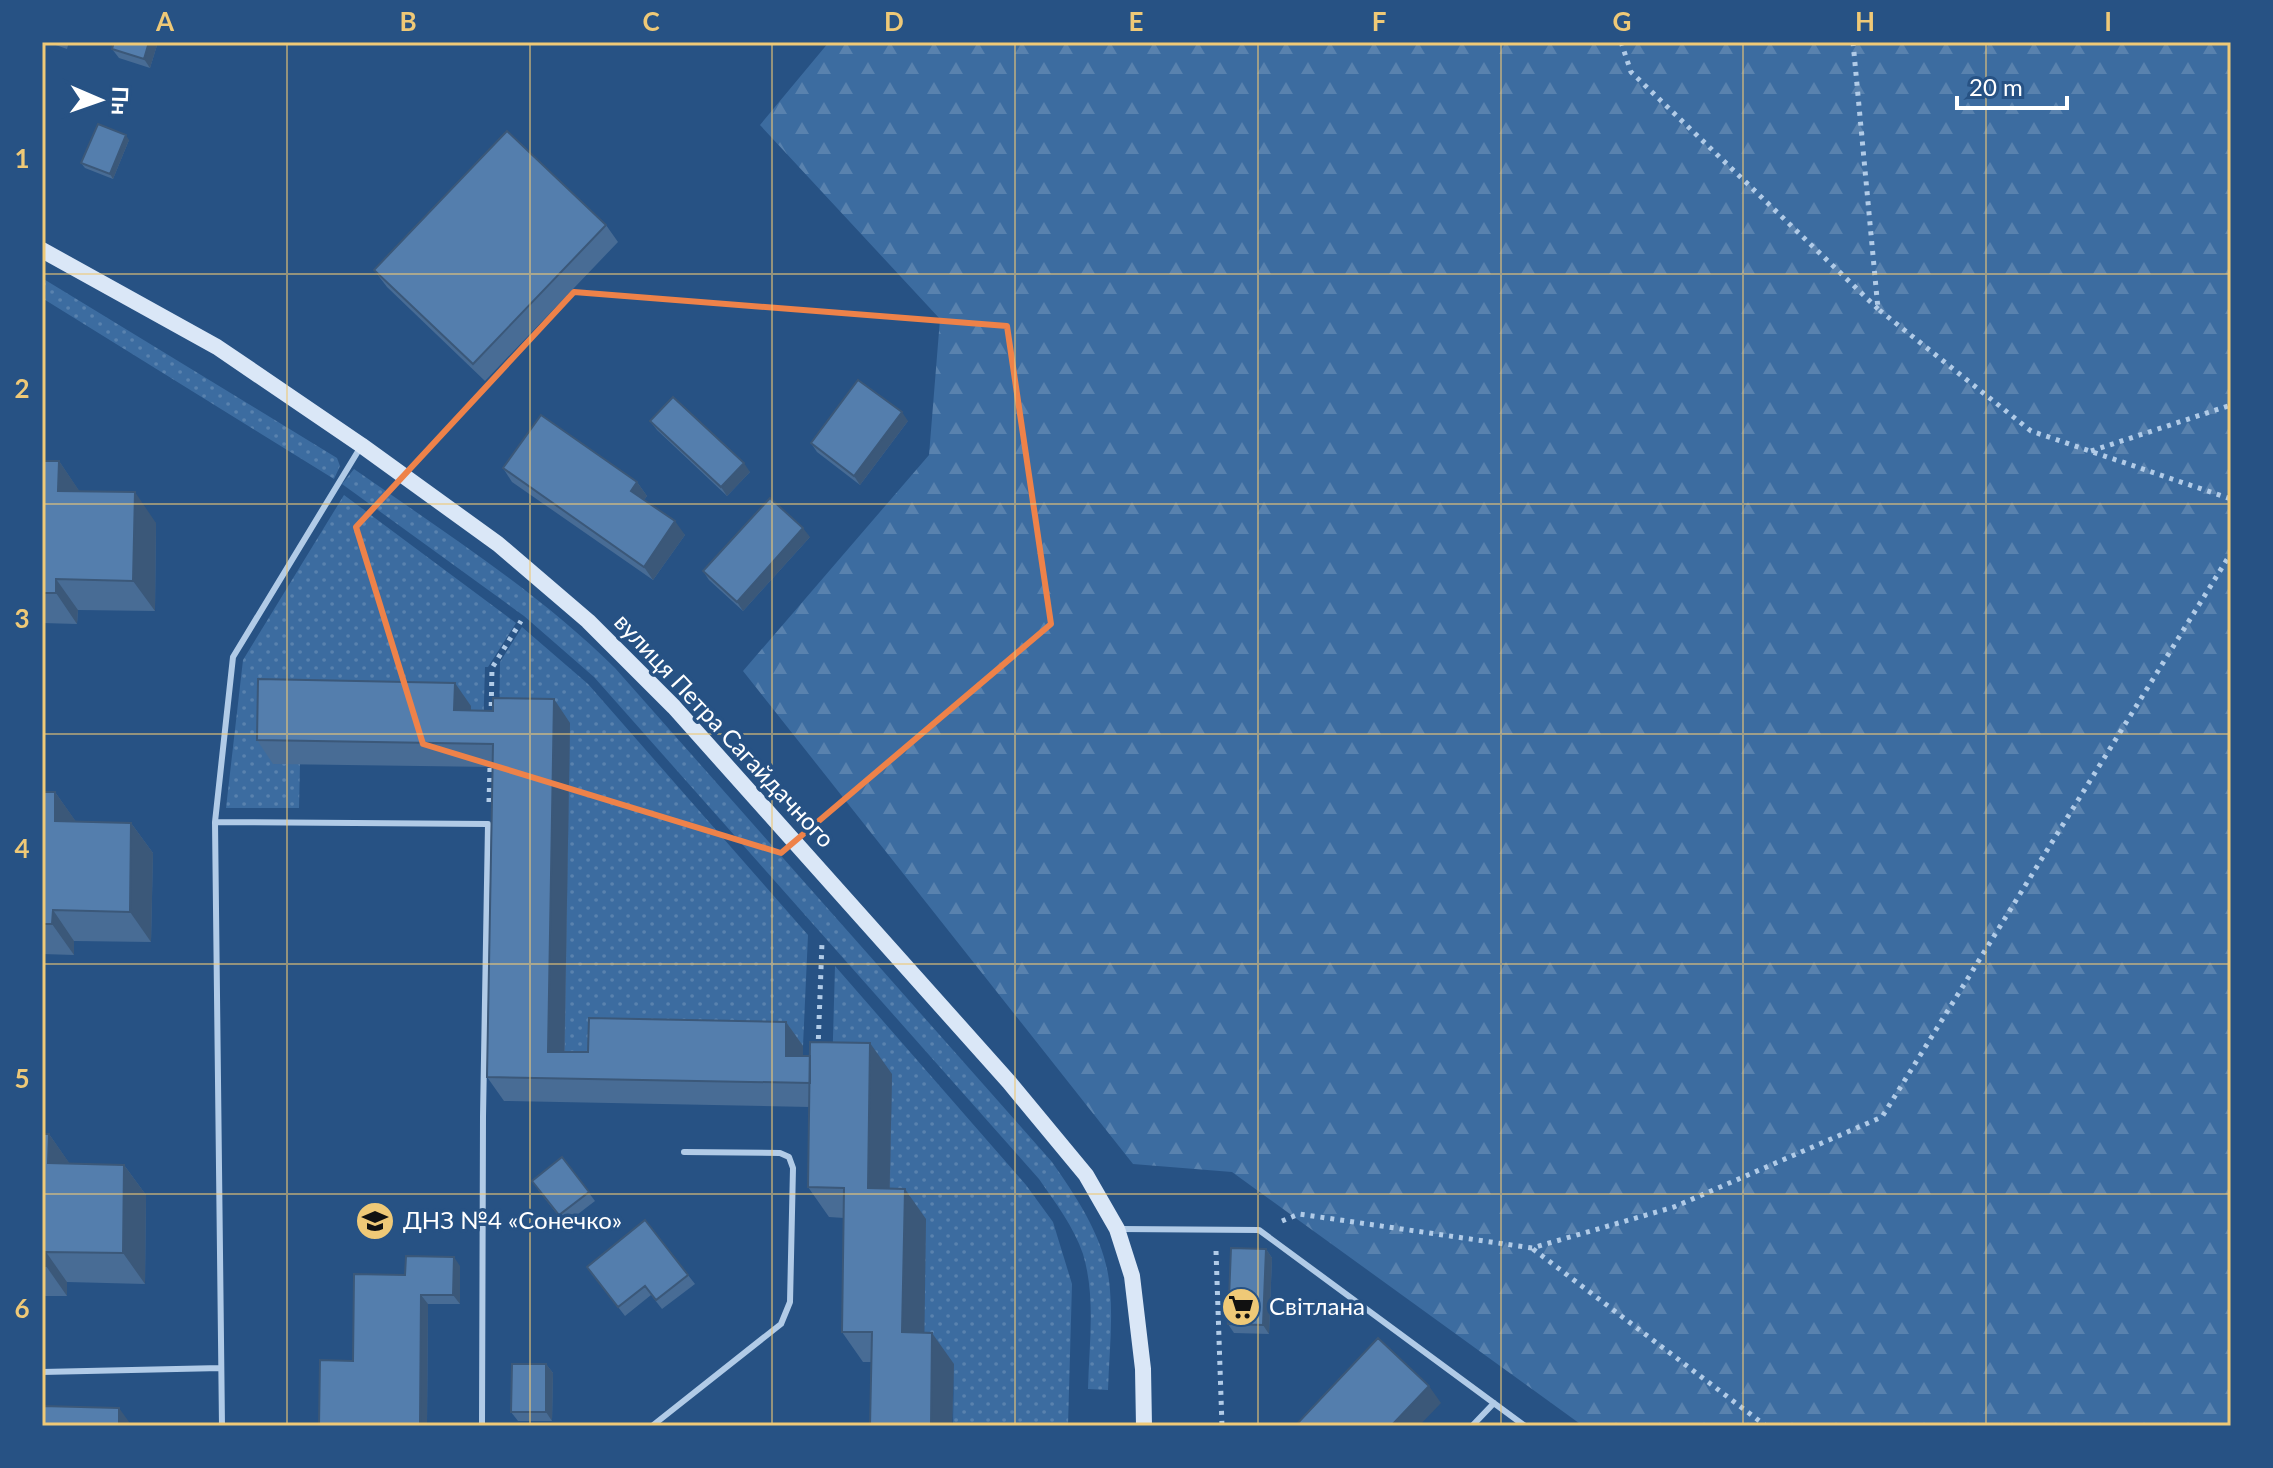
<svg xmlns="http://www.w3.org/2000/svg" width="2273" height="1468" viewBox="0 0 2273 1468" font-family="Lato,sans-serif">
	<style>
		.grass { fill: url(#grass-dots) }
		.forest { fill: url(#forest-firs) }
		.lines { fill: none; stroke-linecap: round; stroke-linejoin: round }
		.path { stroke: #b1cbe7; stroke-width: 5; stroke-dasharray: 4 6; stroke-linecap: butt }
		.lane { stroke: #b1cbe7; stroke-width: 6 }
		.secondary { stroke: #dae7f7; stroke-width: 16 }
		.wall { fill: #486c95 }
		.shaded-wall { fill: #3b5879 }
		.building { fill: #547ead; stroke: #3b5879; stroke-width: 2 }
		.marked { fill: none; stroke: #ee8249; stroke-width: 6; stroke-linejoin: round }
		.grid { fill: none; stroke: #efc977; stroke-width: 2; stroke-opacity: 0.55 }
		.labels { text-anchor: middle; stroke-width: 7; stroke-linejoin: round; paint-order: stroke }
		.street-label { font-size: 24px; fill: #fff; stroke: #275284 }
		.poi-label { font-size: 24px; fill: #fff; stroke: #275284; text-anchor: start }
		.neatline { fill: none; stroke: #efc977; stroke-width: 3 }
		.grid-label { font-size: 26px; text-anchor: middle; font-weight: bold; fill: #efc977 }
	</style>
	<defs>
		<pattern id="grass-dots" width="8" height="8" patternUnits="userSpaceOnUse" patternTransform="scale(2)"><rect width="8" height="8" fill="#3c6ca0"/><path d="M2 2h.1M6 6h.1" fill="none" stroke="#5982ae" stroke-width="1.8" stroke-linecap="round"/></pattern>
		<pattern id="forest-firs" width="22" height="20" patternUnits="userSpaceOnUse" patternTransform="scale(2)"><rect width="22" height="20" fill="#3c6ca0"/><path d="M5 1l3.5 6h-7zM16 11l3.5 6h-7z" fill="#5982ae"/></pattern>
	</defs>
	<rect width="100%" height="100%" fill="#275284"/>
	<!-- grass -->
	<path class="grass" d="M42,278L337,458L340,466L334,479L42,298Z
		M354,469C444,532 537,591 615,668L1052,1162C1079,1201 1107,1242 1110,1290C1113,1323 1109,1357 1108,1390L1088,1389C1089,1345 1096,1297 1083,1254C1074,1227 1055,1202 1039,1179L594,677L524,616L342,484Z
		M344,495L516,623L488,667H485L483,734L274,764H300L299,808H226L243,660Z
		M522,627L588,684L808,935L803,1046L606,1042L564,1076L570,724L499,734L500,662Z
		M835,966L1026,1185L1053,1222L1072,1284L1068,1426H953L954,1364L924,1363L889,1219L892,1074L832,1073Z"/>
	<!-- forest -->
	<path class="forest" d="M829,42H2231V1426H1583L1232,1172L1133,1164L743,671L929,455L940,319L760,125Z"/>
	<g class="lines">
		<!-- path -->
		<path class="path" d="M1621,42L1631,72L1878,309
			M1853,42L1878,309L2031,431L2231,499
			M2091,451L2231,405
			M491,716L492,668L521,621
			M489,802L490,767
			M818,1049L822,942
			M1282,1221L1299,1214L1532,1248L1674,1207L1882,1117L2231,553
			M1533,1249L1766,1426
			M1216,1251L1222,1426"/>
		<!-- lane -->
		<path class="lane" d="M215,822L233,657L360,448
			M1121,1229L1259,1230L1525,1426
			M42,1372L221,1368
			M222,1426L215,822L488,824L483,1117L482,1426
			M652,1426L781,1324L790,1302L793,1168L789,1157L780,1153L684,1152
			M1472,1426L1494,1403"/>
		<!-- secondary -->
		<path class="secondary" d="M42,250L217,347L361,445L498,544L588,621L674,707L1009,1082L1086,1175L1117,1229L1132,1276L1143,1369L1144,1426"/>
	</g>
	<!-- wall -->
	<path class="wall" d="M47,42H69L67,49Z
		M114,42H158L150,68L119,58L112,49Z
		M129,140L113,179L85,168L81,163Z
		M606,225L618,242L485,381L387,287L374,270Z
		M650,421L750,472L727,496L657,430Z
		M908,421L860,485L817,452L811,443Z
		M42,461H59L79,491L156,523L155,611L78,610L77,624L42,623Z
		M503,468L637,482L647,496L644,500L685,535L653,580L512,482Z
		M810,537L743,611L709,580L703,571Z
		M471,706V710L570,723L565,1052H588L786,1022L803,1046V1056L892,1074L890,1188L926,1219L924,1333L954,1364L952,1426H870L871,1362H863L842,1332L844,1218L829,1217L808,1187L809,1107L504,1101L487,1077L493,767L273,764L257,740Z
		M42,792H55L76,822L131,823L153,853L151,942L74,941V955L42,954Z
		M42,1134H49L69,1163L124,1165L146,1195L145,1284L67,1282V1296H42Z
		M562,1157L595,1201L565,1224L538,1190Z
		M1266,1249L1272,1258L1269,1334L1234,1333L1228,1324Z
		M460,1266V1304H428L427,1426H320L353,1361L405,1275Z
		M688,1275L695,1284L662,1309L651,1295L625,1316L594,1276Z
		M546,1364L553,1373L552,1421H518L511,1412Z"/>
	<!-- shaded-wall -->
	<path class="shaded-wall" d="M149,42H158L150,68L144,59Z
		M126,135L129,140L113,179L110,174Z
		M902,412L908,421L860,485L854,476Z
		M59,461L80,492L58,491Z
		M744,463L750,472L727,496L721,487Z
		M637,482L647,496L641,504L631,491Z
		M135,492L156,523L155,611L133,581Z
		M675,521L685,535L653,580L644,567Z
		M803,528L810,537L743,611L737,602Z
		M56,579L78,610L77,624L56,593Z
		M455,683L471,706V734L454,710Z
		M554,699L570,723L564,1076L548,1052Z
		M55,792L77,823L55,821Z
		M131,823L153,853L151,942L130,912Z
		M53,910L74,941V955L52,924Z
		M786,1022L803,1046V1079L786,1056Z
		M870,1043L892,1074L889,1219L868,1188Z
		M49,1134L70,1164L48,1163Z
		M124,1165L146,1195L145,1284L123,1253Z
		M905,1189L926,1219L924,1363L902,1332Z
		M1266,1249L1272,1258L1269,1334L1263,1325Z
		M46,1252L67,1282V1296L46,1266Z
		M454,1257L460,1266V1304L453,1295Z
		M421,1295L428,1304L427,1426H420Z
		M932,1333L954,1364L952,1426H931Z
		M546,1364L553,1373L552,1421L546,1412Z
		M1429,1386L1441,1403L1419,1426H1391Z
		M119,1408L132,1426H119Z"/>
	<!-- building -->
	<path class="building" d="M114,42H149L144,59L112,49Z
		M98,124L126,135L110,174L81,163Z
		M507,131L606,225L473,364L374,270Z
		M858,380L902,412L854,476L811,443Z
		M673,397L744,463L721,487L650,421Z
		M541,415L637,482L631,491L675,521L644,567L503,468Z
		M42,461H59L58,491L135,492L133,581L56,579V593H42Z
		M770,498L803,528L737,602L703,571Z
		M258,679L455,683L454,710L493,711V698L554,699L548,1052H588L589,1018L786,1022V1056H810V1083L487,1077L493,744L257,740Z
		M42,792H55V821L131,823L130,912L53,910L52,924H42Z
		M810,1042L870,1043L868,1188L905,1189L902,1332L932,1333L931,1426H870L872,1332H842L844,1188L808,1187Z
		M42,1134H49L48,1163L124,1165L123,1253L46,1252V1266H42Z
		M562,1157L589,1192L559,1215L532,1181Z
		M645,1220L688,1275L656,1300L645,1286L618,1307L587,1267Z
		M1231,1248L1266,1249L1263,1325L1228,1324Z
		M406,1256L454,1257L453,1295H421L420,1426L319,1425L320,1360L353,1361L354,1274L405,1275Z
		M1378,1338L1429,1386L1391,1426H1295Z
		M512,1364H546V1412H511Z
		M42,1406L119,1408V1426H42Z"/>
	<!-- marked area -->
	<path class="marked" d="M574,292L1007,326L1051,624L781,853L423,744L356,527Z"/>
	<!-- grid -->
	<path class="grid" d="M287,42V1426M530,42V1426M772,42V1426M1015,42V1426M1258,42V1426M1501,42V1426M1743,42V1426M1986,42V1426M42,274H2231M42,504H2231M42,734H2231M42,964H2231M42,1194H2231"/>
	<!-- icons -->
	<defs>
		<symbol id="school-disc" viewBox="-11 -11 22 22"><circle r="9.5" fill="#efc977" stroke="#275284"/><path d="M0-5L7-2L0 1L-7-2ZM-4 1L0 2.5L4 1V4Q0 6-4 4Z" fill="#111"/></symbol>
		<symbol id="supermarket-disc" viewBox="-11 -11 22 22"><circle r="9.5" fill="#efc977" stroke="#275284"/><path d="M-6-5.5h2.5l.6 2H6L4.5 2H-2.5L-4.4-4H-6ZM-1.5 3.2a1.3 1.3 0 1 0 .1 0ZM3 3.2a1.3 1.3 0 1 0 .1 0Z" fill="#111"/></symbol>
	</defs>
	<g fill-rule="evenodd">
		<use href="#school-disc" x="353" y="1199" width="44" height="44"/>
		<use href="#supermarket-disc" x="1219" y="1285" width="44" height="44"/>
	</g>
	<g class="labels">
		<!-- street labels -->
		<g class="street-label">
			<text transform="translate(724 731) rotate(47)" y="8">вулиця Петра Сагайдачного</text>
		</g>
		<!-- poi labels -->
		<g class="poi-label">
			<text x="403" y="1229">ДНЗ №4 «Сонечко»</text>
			<text x="1269" y="1315">Світлана</text>
		</g>
	</g>
	<!-- border -->
	<rect width="2273" height="1468" fill="none" stroke="#275284" stroke-width="88"/>
	<!-- north arrow -->
	<g transform="translate(100 100) rotate(92)" stroke="#275284" stroke-width="6" paint-order="stroke">
	<path d="M0-6L14 30L0 20L-14 30Z" fill="#ffffff"/>
	<text y="-12" font-size="22" font-weight="bold" text-anchor="middle" fill="#ffffff">Пн</text>
	</g>
	<!-- scale -->
	<path d="M1957 96v12h110v-12" fill="none" stroke="#ffffff" stroke-width="4"/>
	<text x="1969" y="96" font-size="24" fill="#ffffff" stroke="#275284" stroke-width="6" paint-order="stroke">20 m</text>
	<rect x="44" y="44" width="2185" height="1380" class="neatline"/>
	<g class="grid-label">
		<text x="165" y="31">A</text>
		<text x="408" y="31">B</text>
		<text x="651" y="31">C</text>
		<text x="894" y="31">D</text>
		<text x="1136" y="31">E</text>
		<text x="1379" y="31">F</text>
		<text x="1622" y="31">G</text>
		<text x="1865" y="31">H</text>
		<text x="2108" y="31">I</text>
		<text x="22" y="168">1</text>
		<text x="22" y="398">2</text>
		<text x="22" y="628">3</text>
		<text x="22" y="858">4</text>
		<text x="22" y="1088">5</text>
		<text x="22" y="1318">6</text>
	</g>
</svg>
